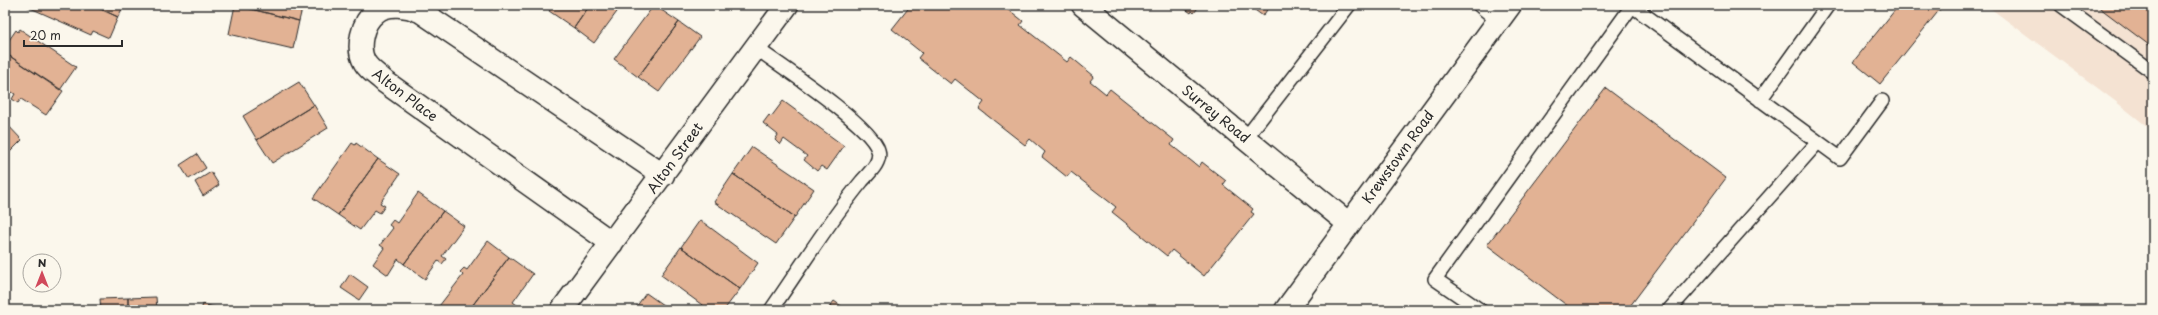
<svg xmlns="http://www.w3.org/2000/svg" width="2158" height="315" viewBox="0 0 2158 315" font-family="'Playpen Sans',sans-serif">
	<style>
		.built { fill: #f4e2d2 }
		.building { fill: #e2b294; stroke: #2b2b2b }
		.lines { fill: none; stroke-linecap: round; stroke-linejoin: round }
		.service-casing { stroke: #2b2b2b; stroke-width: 16 }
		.minor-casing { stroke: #2b2b2b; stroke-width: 25 }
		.service { stroke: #fbf7ec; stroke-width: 13 }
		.minor { stroke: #fbf7ec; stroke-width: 22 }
		.labels { text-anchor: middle; stroke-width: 3; stroke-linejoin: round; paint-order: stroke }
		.street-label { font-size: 14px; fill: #2b2b2b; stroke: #fbf7ec }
	</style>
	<rect width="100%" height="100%" fill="#fbf7ec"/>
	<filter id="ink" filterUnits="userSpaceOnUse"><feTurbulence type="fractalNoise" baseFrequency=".025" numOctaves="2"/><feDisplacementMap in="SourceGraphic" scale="8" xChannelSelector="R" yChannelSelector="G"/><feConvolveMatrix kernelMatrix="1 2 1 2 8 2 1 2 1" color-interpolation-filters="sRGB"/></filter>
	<g filter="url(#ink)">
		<!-- built -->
		<path class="built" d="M1986,5H2153V131L2115,101Z"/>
		<!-- building -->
		<path class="building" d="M27,5H92L118,17L109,38L93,31L91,35L26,6Z
			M92,5H124L118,17Z
			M235,5H303L299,21Z
			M235,5L299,21L293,49L229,34Z
			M553,5H590L574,28L549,11Z
			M590,5H622L594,43L574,28Z
			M654,5L679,22L638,77L614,59Z
			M911,5H1003L1023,21L1020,25L1067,62L1071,57L1094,76L1090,81L1106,94L1110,89L1174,140L1171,145L1199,167L1202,162L1226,181L1223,185L1253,209L1251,212L1254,214L1204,276L1172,250L1167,256L1112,212L1116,207L1071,172L1067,177L1042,157L1045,152L1030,139L1025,145L979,109L984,102L955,79L951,84L918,58L922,53L892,29Z
			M1180,5H1200L1194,13L1192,11L1191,13Z
			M1248,5H1270L1263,16Z
			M1899,5H1938L1941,8L1880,84L1853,62Z
			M2096,5H2153V48Z
			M679,22L700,37L659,92L638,77Z
			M20,29L76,67L60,90L5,53V46L16,30L18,32Z
			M5,53L63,91L46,115L21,99L18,103L12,99L15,94L5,88Z
			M299,82L314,105L257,140L243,116Z
			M1606,88L1726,178L1627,310H1573L1487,245Z
			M783,101L844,146L827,170L821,166L817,171L804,160L807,156L784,139L780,145L775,140L778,135L763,123L769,115L771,117Z
			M314,105L328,128L272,163L257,140Z
			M5,122L22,140L5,157Z
			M352,143L355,145L356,143L378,159L338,215L313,198Z
			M752,147L814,189L795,217L733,174Z
			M197,154L206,168L189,179L180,165Z
			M378,159L400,174L380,203L385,206L380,213L375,210L360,230L338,215Z
			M211,172L219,185L203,196L195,182Z
			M733,174L795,217L776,244L714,202Z
			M418,193L443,211L404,264L398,259L388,275L373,264L384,248L380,245L393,228L389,225L393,220L397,223Z
			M443,211L464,226L442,256L446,259L442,264L438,261L425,279L404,264Z
			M700,220L758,263L740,289L681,247Z
			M488,241L509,257L469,310H436L463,275L460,272L464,268L467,270Z
			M681,247L740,289L724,310H709L661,275Z
			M509,257L533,274L513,302L517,305L513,310L509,308L507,310H469Z
			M350,274L368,287L359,300L341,288Z
			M646,293L670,310H634Z
			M156,297L157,310H128V298Z
			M128,298V310H101L100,299Z
			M834,301L847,310H827Z
			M203,304L224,310H201Z"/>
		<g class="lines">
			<defs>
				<path id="service" d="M1479,5L1498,21
					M1631,5L1840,158L1882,101
					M2061,5L2153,72
					M756,48C781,66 871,125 878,150C882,162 869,173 862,181C829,221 801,267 771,310
					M1760,100L1828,5
					M1245,139L1349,5
					M1480,310L1435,279L1632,6
					M1669,310L1818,142"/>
				<path id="minor" d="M1083,5L1349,224
					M612,243L385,82C379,76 369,70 365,63C356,48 362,22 376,12C388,2 408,6 420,11L663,175
					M562,310L787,5
					M1286,310L1510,5"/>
			</defs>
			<!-- service casing -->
			<use href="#service" class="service-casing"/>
			<!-- minor casing -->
			<use href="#minor" class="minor-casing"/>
			<!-- service -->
			<use href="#service" class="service"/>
			<!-- minor -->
			<use href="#minor" class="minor"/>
		</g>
	</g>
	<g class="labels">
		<!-- street labels -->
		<g class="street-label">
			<text transform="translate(405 95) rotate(37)" y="5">Alton Place</text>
			<text transform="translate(1216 114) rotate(39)" y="5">Surrey Road</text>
			<text transform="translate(1398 157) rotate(-54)" y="5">Krewstown Road</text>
			<text transform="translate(675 158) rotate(-54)" y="5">Alton Street</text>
		</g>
	</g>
	<!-- margin -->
	<rect width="2158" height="315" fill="none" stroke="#fbf7ec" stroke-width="20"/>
	<rect x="10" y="10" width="2138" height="295" fill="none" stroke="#2b2b2b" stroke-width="1.5" filter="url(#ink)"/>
	<!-- north arrow -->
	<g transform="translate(42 273)"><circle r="19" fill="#fbf7ec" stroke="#a8a59f"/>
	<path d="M0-3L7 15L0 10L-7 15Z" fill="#d1495b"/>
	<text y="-6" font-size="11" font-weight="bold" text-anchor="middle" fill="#2b2b2b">N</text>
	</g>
	<!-- scale -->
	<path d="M24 40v6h98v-6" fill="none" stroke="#2b2b2b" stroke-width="2"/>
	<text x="30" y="40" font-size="12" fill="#2b2b2b" stroke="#fbf7ec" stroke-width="3" paint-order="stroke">20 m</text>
</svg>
